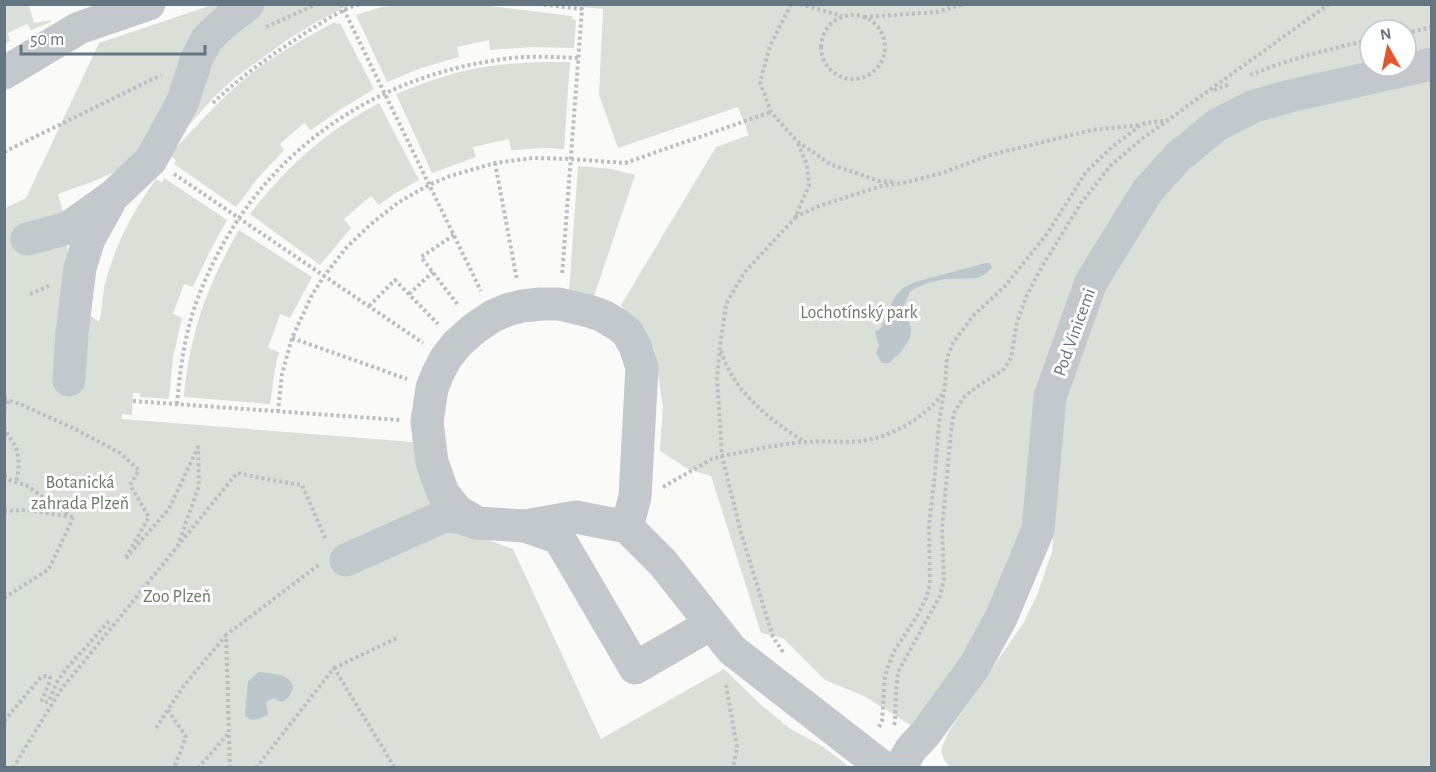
<svg xmlns="http://www.w3.org/2000/svg" width="1436" height="772" viewBox="0 0 1436 772" font-family="'Alegreya Sans',sans-serif">
	<style>
		.green { fill: #dadfd7; fill-rule: evenodd }
		.water { fill: #bbc7cb }
		.lines { fill: none; stroke-linecap: round; stroke-linejoin: round }
		.path { stroke: #bbbfc2; stroke-width: 4; stroke-dasharray: 3 3; stroke-linecap: butt }
		.minor { stroke: #c3c8cc; stroke-width: 33 }
		.labels { text-anchor: middle; stroke-width: 6; stroke-linejoin: round; paint-order: stroke }
		.park-label { font-size: 18px; fill: #687a64; stroke: #fff }
		.street-label { font-size: 18px; fill: #657683; stroke: #fff }
	</style>
	<rect width="100%" height="100%" fill="#fafaf8"/>
	<!-- green -->
	<path class="green" d="M5,4L29,5L34,23L51,20V22L31,30L27,24L8,33L10,41L5,44Z
		M215,4L355,5L343,8L313,24L287,40L236,77L214,97L167,150L89,183L58,194L63,212L71,277L90,315L99,322C103,308 102,293 106,280C116,243 134,210 156,179L162,183L164,178L227,220L209,253L193,287L184,284L173,314L182,318L173,357L169,399L140,397V393H133L132,415L122,414V419L413,442L428,499L448,525L513,549L601,739L724,669L760,704L789,728L822,746L848,766L847,768H5V208L26,198L99,43Z
		M474,4L572,16V19L576,20L574,48L532,47L490,50L489,40L457,47L459,57L421,68L387,82L356,15L382,7L400,5Z
		M561,5H1431V767L951,768C936,752 942,748 949,731L1024,622L1037,595L1052,552L1058,484L1056,413L1082,338L1092,322L1095,296L1091,283L1050,397L1038,530L1001,618L974,667L925,734L864,696L825,680L783,638L761,633L711,476L688,469L660,451L663,407L654,348L621,305L716,147L749,135L738,107L618,148L599,95L603,9ZM1370,30H1406V66H1370Z
		M335,22L337,24L340,23L374,89L341,109L311,130L304,123L280,144L284,150L258,178L236,207L174,164L176,160L170,156L175,149C198,124 221,98 248,76C274,55 305,38 335,22Z
		M546,62H570L564,149L545,148L511,150L509,139L473,147L476,157L432,173L396,94C421,84 445,75 472,69C496,64 521,63 546,62Z
		M379,103L419,180L394,194L379,205L371,196L344,219L351,228L320,265L250,214C288,165 324,133 379,103Z
		M578,166L612,169L635,175L594,296L569,293Z
		M239,230L312,277L290,318L280,314L268,348L279,352L275,369L270,404L184,397C189,335 208,283 239,230Z"/>
	<!-- water -->
	<path class="water" d="M986,263H990L992,268L984,275L977,278L945,279L927,283L914,289L910,292L904,305L903,311L910,324L911,330L910,338L901,352L889,363H882L876,353L879,346L875,332L881,328L894,298L903,288L915,282Z
		M259,672C270,673 298,675 292,691C290,696 287,699 282,702L274,698L266,702L268,714L262,718L252,720L245,716L248,681Z"/>
	<g class="lines">
		<!-- path -->
		<path class="path" d="M341,4L481,291
			M538,4L582,9L562,276
			M791,4L770,46L760,82L771,112L797,141L830,164L879,181L896,182
			M800,4L842,16
			M821 47a32 32 0 1 1 64 0a32 32 0 1 1-64 0Z
			M864,17L937,12L964,4
			M266,27L317,4
			M1406,33L1432,27
			M1250,75C1289,59 1329,49 1370,40
			M1214,90L1230,84
			M213,103C243,74 276,52 310,30C326,20 342,9 360,4
			M4,152L161,75
			M495,163L517,280
			M174,174L423,343
			M795,217L819,206L856,194L881,186L903,183L942,173L990,155L1092,130L1140,125
			M454,235L421,257L458,305
			M30,294L49,286
			M409,294L433,272
			M369,306L395,280L438,324
			M292,338L407,379
			M721,351C723,356 725,363 728,368C744,400 774,422 803,441
			M4,399L20,404L75,429L120,453L139,470L130,485L149,517L125,559L169,509L198,447L199,486L178,545
			M133,401L400,420
			M177,404C180,371 184,338 195,306C243,170 355,81 497,60C524,55 551,57 579,58
			M4,409L8,401
			M278,412L282,374L292,338L312,295L324,276L346,248L371,224L399,202L429,185L450,176L495,163L533,158L571,159L625,163L771,112
			M4,427C7,435 13,441 16,448C20,459 19,471 16,482
			M4,476L11,481L26,485L73,518
			M663,487L712,459L722,456C750,451 777,444 805,442C823,440 842,443 861,441C891,437 925,418 943,393
			M4,511L28,510L69,517
			M4,598L49,569L73,518
			M783,652L773,637L741,533L722,456L717,378L720,347L726,304L744,273L795,218L809,185L807,165L797,141
			M334,668L397,638
			M726,685L737,747L733,768
			M168,710L186,737L174,768
			M4,721L41,677L46,676L50,677V681L42,700L44,703L49,701L58,680L67,668L110,620
			M894,725L895,722L896,692L898,672L940,596L944,579L942,529L951,432L954,413L963,398L975,388L1003,370L1011,358L1017,322L1027,295L1040,270L1081,203L1111,165L1143,138L1329,4
			M879,727L882,721L885,675L893,653L917,616L926,598L930,584L929,526L935,473L939,423L945,386L947,358L953,343L973,316L1005,286L1047,234L1086,172L1112,147L1142,124L1167,120
			M156,728L183,687L226,635
			M13,768L60,691L237,473L266,479L302,485L326,540
			M198,768L228,734
			M230,768L226,635L320,564
			M256,768L334,668L395,768"/>
		<!-- minor -->
		<path class="minor" d="M4,73L79,28L149,4
			M27,239L68,228L113,196L151,160L183,101L197,58L207,39L224,23L248,4
			M69,380L72,333L80,268L89,239L109,203
			M525,526L559,538L635,668L711,624
			M627,527L576,517L525,526L478,523L457,511L443,493L432,462L427,422L432,388L438,373L446,358L457,344L475,328L493,316L507,310L522,306L541,304H559L589,311L603,316L618,325L627,332L635,346L642,367L635,497L627,527L663,563L732,650L884,768
			M346,560L442,517C454,514 465,519 476,523
			M900,768L911,749L925,734L974,667L1001,618L1038,530L1050,397L1091,282L1148,190L1178,157L1217,125L1254,106L1290,96L1432,64"/>
	</g>
	<g class="labels">
		<!-- park labels -->
		<g class="park-label">
			<text x="859" y="318">Lochotínský park</text>
			<text x="80" y="488">Botanická<tspan x="80" dy="21">zahrada Plzeň</tspan></text>
			<text x="177" y="602">Zoo Plzeň</text>
		</g>
		<!-- street labels -->
		<g class="street-label">
			<text transform="translate(1074 332) rotate(-70)" y="6">Pod Vinicemi</text>
		</g>
	</g>
	<!-- border -->
	<rect width="1436" height="772" fill="none" stroke="#657683" stroke-width="12"/>
	<!-- north arrow -->
	<g transform="translate(1388 48) rotate(351)"><circle r="28" fill="#ffffff" stroke="#c1c8cd" stroke-width="1.5"/>
	<path d="M0-4.5L10 22L0 15L-10 22Z" fill="#e4572e"/>
	<text y="-9" font-size="16" font-weight="bold" text-anchor="middle" fill="#657683">N</text>
	</g>
	<!-- scale -->
	<path d="M21 45v9h184v-9" fill="none" stroke="#657683" stroke-width="3"/>
	<text x="30" y="45" font-size="18" fill="#657683" stroke="#ffffff" stroke-width="4.5" paint-order="stroke">50 m</text>
</svg>
